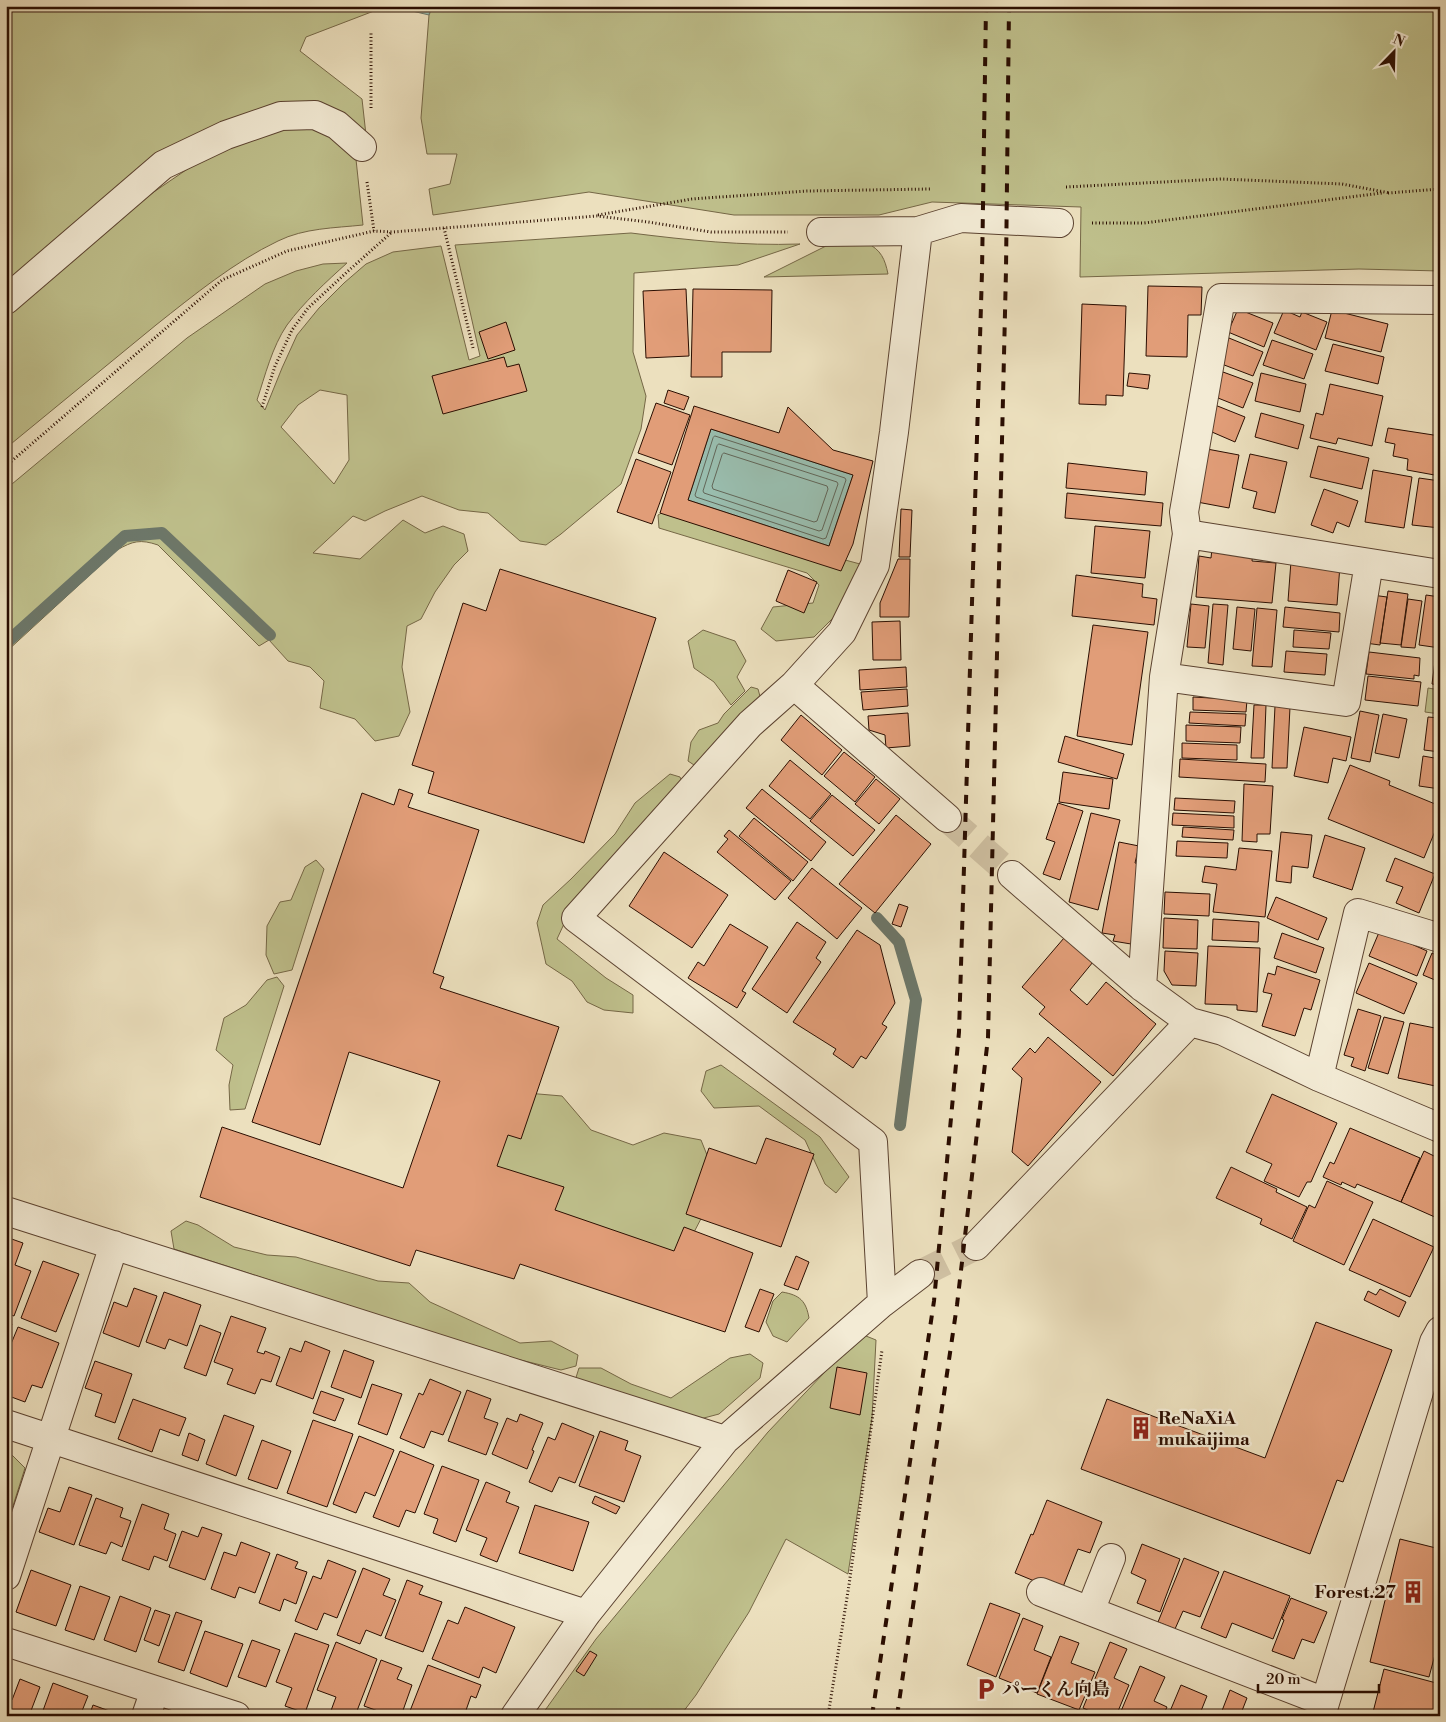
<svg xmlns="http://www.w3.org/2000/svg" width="1446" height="1722" viewBox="0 0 1446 1722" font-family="'Libre Bodoni','Noto Serif JP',serif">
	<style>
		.green { fill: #bfc08c; stroke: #756746; fill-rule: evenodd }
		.water { fill: #99bdae; stroke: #6d7769 }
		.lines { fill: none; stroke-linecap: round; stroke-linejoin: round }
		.shore { stroke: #626658; stroke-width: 1 }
		.stream { stroke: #6d7769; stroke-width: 12 }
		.building { fill: #e19d78; stroke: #2b0e01; fill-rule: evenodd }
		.minor-tunnel { stroke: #cfc0a2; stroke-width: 28; stroke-dasharray: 28 14; stroke-linecap: butt }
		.minor-casing { stroke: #5b4230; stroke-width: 30 }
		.path { stroke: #2b0e01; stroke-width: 3; stroke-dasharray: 1 2.5; stroke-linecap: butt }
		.minor { stroke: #f3ebd5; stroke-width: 28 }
		.rail { stroke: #2b0e01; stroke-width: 4; stroke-dasharray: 9 9; stroke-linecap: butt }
		.labels { text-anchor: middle; stroke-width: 4.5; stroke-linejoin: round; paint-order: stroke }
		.poi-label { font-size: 18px; font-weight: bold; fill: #2b0e01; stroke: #f3ebd5; text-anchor: start }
	</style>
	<rect width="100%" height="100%" fill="#ece0be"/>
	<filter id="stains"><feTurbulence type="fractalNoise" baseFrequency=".004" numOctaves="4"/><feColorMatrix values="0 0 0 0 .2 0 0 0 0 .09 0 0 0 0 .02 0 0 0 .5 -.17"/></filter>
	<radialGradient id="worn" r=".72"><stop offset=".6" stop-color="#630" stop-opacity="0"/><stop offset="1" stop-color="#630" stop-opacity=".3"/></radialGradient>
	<!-- green -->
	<path class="green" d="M6,6H387L306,37L300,51L362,99L366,135L326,107L190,137L6,289Z
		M433,6H1440V271L1359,269L1080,277L1081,207L932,202L879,215H734L589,192L433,215L429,189L450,184L457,154H427L421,118L429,15Z
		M305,122L355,150L363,225C335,228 304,228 278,241C234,262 194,295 156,325C106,366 56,407 6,448V311L120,215L186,170L232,142Z
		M631,233C687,240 743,246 800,244L738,265L634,273L633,352L646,396L641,429L621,484L561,534L546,545L520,541L488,513L459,510L422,496L385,511L365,521L353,516L313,553L360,559L403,520L425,533L443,526L464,534L468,551L454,565L435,592L421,619L407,626L402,667L410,712L399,736L375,741L355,719L320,708L324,681L310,667L288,661L269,640L259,646L158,545C140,539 133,541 117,550L6,652V489L187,338L265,284L296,271L323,264L347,263C326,282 304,302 287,325C272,347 265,376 257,400L265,410L282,368L297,335L319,308L344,283L366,264L393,252L441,246L469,360L480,356L455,245ZM320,390L347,395L349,460L334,484L281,427L298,405Z
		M867,243C881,250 885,259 888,274L764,277L828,245Z
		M674,506L823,554L860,564L857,588L837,614L814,637L776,641L761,629L773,607L813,603L819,585L807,573L659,528L658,515Z
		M703,630L735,641L746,661L737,677L745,691L731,705L714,682L694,668L688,641Z
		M751,687L758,689L761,700L700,769L688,761L691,742L699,730L718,723L724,714Z
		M1428,688L1440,690V714L1425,712Z
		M670,774L680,777L684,786L570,911L557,939L606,978L633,995V1013L604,1010L587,1002L572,981L546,964L537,923L543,905L571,879L615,834L635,803Z
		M316,860L324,869L292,970L274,974L266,955L267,926L280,902L291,900L305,867Z
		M277,977L284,986L245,1109L230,1110L229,1085L233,1065L216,1050L224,1018L246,1005L267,980Z
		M721,1065L820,1137L849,1177L836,1193L825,1184L805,1140L759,1106L714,1108L701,1091L706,1071Z
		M527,1093L562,1096L591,1130L633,1145L664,1133L701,1140L711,1165L706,1209L691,1238L664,1260L548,1215L487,1164Z
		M186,1221L198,1225L234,1247L267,1255L296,1257L378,1281L409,1283L430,1302L520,1343L551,1341L578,1355L576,1366L561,1370L468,1347L337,1302L174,1249L171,1231Z
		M782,1292C800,1295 806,1301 809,1318L787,1342L773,1336L766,1322L773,1301Z
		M861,1334L876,1340L872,1418L848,1574L786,1539L749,1612L696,1695L680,1716H541L596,1639L768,1432Z
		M750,1354L763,1363L760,1378L719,1414L685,1423L573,1387L579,1368H601L631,1384L671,1398L730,1358Z
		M6,1449L25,1468L6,1528Z"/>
	<!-- water -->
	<path class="water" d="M391,6H431L429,15Z
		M711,429L853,475L829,546L688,500Z"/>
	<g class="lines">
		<!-- shore -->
		<path class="shore" d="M715,436L845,478L846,480L826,538L823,539L696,497L695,495L713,438Z
			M719,444L837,482L838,484L822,530L819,531L704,493L703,491L717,446Z
			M724,453L827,486L828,489L817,521L814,522L713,489L712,486L722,455Z"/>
		<!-- stream -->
		<path class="stream" d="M6,643L125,536L162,533L270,635
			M877,918L899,942L916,1000L900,1125"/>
	</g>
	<!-- building -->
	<path class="building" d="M1148,286L1202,287L1201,315H1188L1187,357L1146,356Z
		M686,289L689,356L646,358L643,291Z
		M693,289L772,290L771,352H722V377H691Z
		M1082,304L1126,306L1123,396L1106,395V405L1079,404Z
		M1238,309L1273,323L1264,347L1228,332Z
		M1284,310L1300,317L1302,312L1327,322L1316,350L1274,333Z
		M1332,310L1388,324L1381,352L1325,338Z
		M506,322L515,350L488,359L479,332Z
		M1229,338L1263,352L1253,376L1219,363Z
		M1272,340L1313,354L1304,379L1263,365Z
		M1333,344L1384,357L1378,384L1325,371Z
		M504,357L507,367L519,364L527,391L443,414L432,376Z
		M1223,372L1253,383L1243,408L1213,396Z
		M1129,373L1150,375L1148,389L1127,386Z
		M1261,373L1306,384L1300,412L1255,401Z
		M1330,384L1383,396L1372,446L1338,438L1336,444L1310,438L1316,413L1323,415Z
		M668,390L689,397L684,410L664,403Z
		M656,403L690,415L672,465L638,453Z
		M1215,405L1245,417L1235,442L1205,429Z
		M694,406L779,433L788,407L833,450L873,461L853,544L841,571L660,513ZM711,429L853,475L829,546L688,500Z
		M1261,413L1304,425L1298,449L1255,437Z
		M1388,428L1440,436V476L1407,470L1408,459L1393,456L1395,444L1385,442Z
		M1318,446L1369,458L1362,489L1310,477Z
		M1207,449L1239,455L1229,508L1197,502Z
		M1250,454L1287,462L1275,513L1253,508L1257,492L1242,488Z
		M636,459L671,472L652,524L617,512Z
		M1068,463L1147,472L1145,495L1066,488Z
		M1373,470L1412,477L1404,528L1365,522Z
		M1419,478L1440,481V528L1412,525Z
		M1324,489L1358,501L1349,527L1337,522L1333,533L1311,525Z
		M1067,493L1163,503L1161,526L1065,518Z
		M901,509L912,510L910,557H899Z
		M1095,526L1150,531L1145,578L1091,573Z
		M1212,548L1253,552L1252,561L1276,563L1272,603L1196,597L1199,556L1211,558Z
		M898,559H910L909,617H880V603Z
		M1291,561L1340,565L1337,605L1288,601Z
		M500,569L656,618L584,843L428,793L434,772L412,765L463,603L486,611Z
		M788,570L817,582L804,613L776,601Z
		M1076,575L1143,584L1142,597L1157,599L1154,625L1072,616Z
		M1388,591L1408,594L1401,645L1380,643Z
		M1372,595L1387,597L1380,645L1365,643Z
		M1426,595L1440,597V648L1419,645Z
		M1408,599L1422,601L1415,648L1401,647Z
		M1191,604L1209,606L1205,648L1187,647Z
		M1213,604L1228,605L1223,665L1208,663Z
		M1237,607L1255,609L1251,651L1233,649Z
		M1285,607L1340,613L1339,632L1283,627Z
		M1257,608L1277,610L1272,667L1252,666Z
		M900,621L901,660H873L872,622Z
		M1093,625L1148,632L1132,745L1077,736Z
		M1294,630L1331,633L1329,649L1293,647Z
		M1286,651L1327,654L1325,675L1284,672Z
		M1369,652L1420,658L1419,676L1414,675V679L1366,674Z
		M1435,661H1440V685L1432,684Z
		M906,667L907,687L860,690L859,670Z
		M1368,676L1421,682L1418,706L1365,700Z
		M907,689L908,706L863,710L861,692Z
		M1193,697L1247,700L1246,712L1193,710Z
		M1254,705H1266L1264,758H1251Z
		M1275,706L1290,707L1287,768H1272Z
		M1360,711L1379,715L1370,762L1351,758Z
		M1190,712L1246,714L1245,726L1189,723Z
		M908,713L910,746L886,748L885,735L869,730L868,716Z
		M1383,714L1407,719L1399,758L1375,753Z
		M801,715L842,750L822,775L781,740Z
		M1428,717L1440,718V752L1424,750Z
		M1186,725L1241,727L1240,743L1186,741Z
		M1304,727L1351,737L1346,761L1333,758L1328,783L1294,776Z
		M1065,736L1124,754L1117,779L1058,762Z
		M1182,743L1237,745V760L1182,758Z
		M844,752L875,777L855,802L824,776Z
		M1423,756L1440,759V789L1419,786Z
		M1180,759L1266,764L1265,782L1179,777Z
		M790,760L831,794L810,819L769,786Z
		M1350,765L1390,781L1389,785L1440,806V819L1424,858L1328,819Z
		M1063,772L1113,779L1109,809L1059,802Z
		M876,779L900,799L879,824L855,804Z
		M1244,784L1273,786L1270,834H1257V842L1242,841Z
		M399,789L413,794L408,807L479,830L433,973L444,977L440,988L559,1027L521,1139L508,1135L497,1166L564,1187L555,1210L674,1251L684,1227L753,1253L725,1332L520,1264L514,1279L416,1250L410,1266L200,1197L222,1127L403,1188L440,1081L349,1052L320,1145L252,1122L362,793L394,805Z
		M762,789L826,842L811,861L746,808Z
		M832,795L875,830L853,856L810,821Z
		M1175,798L1235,801L1234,813L1174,810Z
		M1058,803L1083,811L1060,880L1043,874L1055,842L1046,839Z
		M1091,813L1120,820L1098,910L1069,902Z
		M1173,813L1234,816V828L1172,825Z
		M896,815L931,844L875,913L839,884Z
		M754,818L808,862L793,881L739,836Z
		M1183,827L1234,830L1233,840L1182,837Z
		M729,830L791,881L775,900L717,852L728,839L724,836Z
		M1281,832L1312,835L1308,868L1292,866L1291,883L1276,881Z
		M1325,835L1365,848L1352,890L1313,877Z
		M1177,841L1228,843L1227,858L1176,856Z
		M1119,842L1139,846L1135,863L1146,865L1131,944L1113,941L1115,935L1102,933Z
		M1239,848L1272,851L1265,917L1213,912L1217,884L1202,882L1205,866L1236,870Z
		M664,852L728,895L692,948L629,906Z
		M1395,858L1435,874L1419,913L1396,903L1403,887L1386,881Z
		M812,868L862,908L837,939L788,898Z
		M1165,892L1210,894L1209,916L1164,914Z
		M1276,897L1327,918L1318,940L1267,918Z
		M899,904L908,907L901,927L892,924Z
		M1164,918L1198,920L1197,949L1163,948Z
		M1213,919L1259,922L1258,942L1212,940Z
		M797,922L826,942L816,958L821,962L787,1013L752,989Z
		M730,924L768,947L742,991L746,993L737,1008L688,978L698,962L704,966Z
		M857,930L880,945L895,1003L882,1024L887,1027L866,1059L861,1056L853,1068L833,1054L836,1049L793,1022Z
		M1380,930L1427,951L1417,976L1369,956Z
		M1282,933L1324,948L1316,973L1274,958Z
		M1064,938L1093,962L1070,990L1087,1005L1106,982L1156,1024L1113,1076L1039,1014L1045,1007L1022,987Z
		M1208,946L1260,948L1257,1012L1237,1010V1005L1205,1004Z
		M1165,951L1198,953L1196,986L1172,985L1164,971Z
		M1432,953L1440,957V969L1435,980L1423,975Z
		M1369,963L1417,983L1404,1014L1356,993Z
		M1277,966L1320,980L1311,1010L1304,1008L1295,1036L1262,1026L1272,994L1263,992L1268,973L1275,975Z
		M1358,1009L1381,1016L1365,1071L1351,1066L1354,1058L1344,1055Z
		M1384,1017L1404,1022L1388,1074L1368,1068Z
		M1410,1023L1440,1029V1087L1398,1078Z
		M1048,1037L1101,1082L1028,1166L1012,1152L1022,1078L1012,1069L1030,1048L1035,1053Z
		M1272,1094L1337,1123L1311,1182H1307L1299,1197L1264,1181L1272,1164L1246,1152Z
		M1350,1128L1420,1158L1401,1202L1357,1184L1355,1188L1342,1182L1341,1185L1323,1177L1330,1162L1334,1164Z
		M766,1138L814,1154L781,1247L686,1214L709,1148L756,1164Z
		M1424,1151L1440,1159V1211L1437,1218L1401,1202Z
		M1231,1167L1277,1189L1276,1192L1307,1207L1292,1239L1260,1224L1262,1219L1216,1198Z
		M1327,1181L1373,1202L1344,1265L1293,1241L1309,1205L1315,1208Z
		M1373,1219L1434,1247L1410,1297L1349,1270Z
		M6,1237L23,1243L15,1265L31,1271L14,1316L6,1313Z
		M796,1256L809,1262L798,1290L784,1285Z
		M43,1261L79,1274L56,1332L21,1318Z
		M134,1288L157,1296L139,1347L103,1333L114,1302L127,1307Z
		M760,1289L774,1294L759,1332L745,1327Z
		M1380,1289L1406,1302L1399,1317L1364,1300L1368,1291L1376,1295Z
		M164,1292L201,1305L187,1346L169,1339L165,1349L146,1342Z
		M231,1316L266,1328L257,1352L264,1354L265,1351L280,1357L271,1382L261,1379L255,1394L227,1384L233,1369L214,1362Z
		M6,1322L12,1324L6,1339Z
		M1316,1322L1392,1350L1343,1482L1337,1480L1310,1554L1081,1469L1107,1399L1265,1458Z
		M200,1325L221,1333L206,1376L184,1368Z
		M18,1327L59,1343L42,1388L32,1385L25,1402L6,1395V1356Z
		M305,1341L330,1351L313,1399L276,1385L290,1348L301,1352Z
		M344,1350L374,1361L361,1398L331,1387Z
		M95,1361L132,1374L115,1423L95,1416L102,1394L85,1388Z
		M837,1367L867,1373L860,1415L830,1408Z
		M430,1379L461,1392L443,1435L431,1431L424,1448L400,1438L419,1393L423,1395Z
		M372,1384L402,1394L387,1435L358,1424Z
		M467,1390L491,1399L484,1418L498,1423L486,1455L448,1441Z
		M321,1391L344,1399L335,1421L313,1413Z
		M133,1399L186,1418L179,1436L160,1429L152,1452L118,1439Z
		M520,1414L543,1423L532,1450L534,1451L527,1469L492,1454L507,1418L517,1422Z
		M224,1415L254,1426L236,1476L206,1464Z
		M313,1420L353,1434L327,1507L287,1493Z
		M562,1423L594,1436L575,1483L559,1477L552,1492L529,1482L548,1437L555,1440Z
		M600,1431L628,1441L625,1450L641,1456L624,1502L579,1486Z
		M189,1433L205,1440L198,1461L182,1455Z
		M359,1436L394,1450L375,1496L365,1492L356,1513L333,1504Z
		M262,1440L291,1451L277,1489L248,1479Z
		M400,1451L434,1465L415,1513L406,1510L399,1527L373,1517Z
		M442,1466L479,1480L456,1542L433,1533L438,1519L424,1514Z
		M486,1482L510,1492L506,1502L519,1507L497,1562L480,1555L487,1538L466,1530Z
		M69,1487L92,1495L74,1545L39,1532L48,1508L60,1512Z
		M595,1496L620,1507L616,1514L592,1503Z
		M96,1498L123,1508L120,1517L131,1521L122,1547L111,1542L106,1554L79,1545Z
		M1047,1500L1102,1522L1090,1553L1078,1549L1061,1592L1015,1573L1031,1534L1033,1535Z
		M142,1504L169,1514L164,1529L176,1534L167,1561L154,1556L149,1570L122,1560Z
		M535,1505L589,1522L573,1571L519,1553Z
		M202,1527L222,1534L205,1580L169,1567L182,1531L198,1537Z
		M1400,1539L1440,1549V1636L1429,1677L1370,1662Z
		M241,1542L270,1553L255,1593L239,1587L235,1598L211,1589L224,1552L236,1556Z
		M1142,1544L1180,1559L1160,1612L1137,1603L1146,1580L1131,1573Z
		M277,1554L298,1562L295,1568L307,1572L296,1604L284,1599L280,1611L259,1603Z
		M1184,1558L1219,1572L1200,1617L1183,1611L1175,1629L1158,1622Z
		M328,1560L356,1571L337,1618L324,1613L317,1630L295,1621L313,1576L321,1579Z
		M363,1568L390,1579L383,1595L396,1600L381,1636L366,1630L360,1644L337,1635Z
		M31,1570L71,1585L56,1626L16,1612Z
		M1224,1571L1290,1596L1273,1639L1232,1623L1226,1638L1201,1628Z
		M407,1580L423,1586L419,1594L442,1602L423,1652L385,1638Z
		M80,1586L110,1597L94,1640L65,1630Z
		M120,1596L151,1608L136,1652L104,1640Z
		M1291,1598L1327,1612L1314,1643L1302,1639L1294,1659L1272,1651L1284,1620L1282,1619Z
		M990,1603L1020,1614L996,1677L967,1665Z
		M465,1607L515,1627L496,1673L483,1667L479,1678L432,1659L448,1620L458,1624Z
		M155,1610L170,1615L159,1646L144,1640Z
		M176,1612L202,1621L184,1671L158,1662Z
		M1023,1618L1043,1626L1034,1650L1051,1657L1037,1693L999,1678Z
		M205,1631L243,1644L227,1687L190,1673Z
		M295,1633L329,1645L305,1713L285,1706L292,1688L276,1682Z
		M1060,1636L1079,1643L1071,1663L1095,1672L1079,1710L1037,1694Z
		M252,1640L280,1650L266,1687L238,1677Z
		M336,1642L377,1659L355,1716H329L336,1697L317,1690Z
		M1110,1642L1127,1649L1114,1678L1129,1685L1116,1716H1101L1083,1708Z
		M590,1651L597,1655L584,1676L576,1671Z
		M381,1660L402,1668L397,1679L412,1685L401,1716H377L378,1711L364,1706Z
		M428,1665L481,1685L476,1698L471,1696L464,1716H408Z
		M1140,1666L1165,1677L1154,1701L1167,1707L1163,1716H1119Z
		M1384,1669L1440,1684V1716H1372Z
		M20,1679L40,1687L29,1716H6V1698L12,1700Z
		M53,1683L88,1696L80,1716H41Z
		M1181,1685L1207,1696L1199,1716H1168Z
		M1230,1690L1247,1698L1240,1716H1220Z
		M93,1705L115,1713L114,1716H89Z"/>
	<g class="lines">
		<!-- minor-tunnel -->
		<path class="minor-tunnel" d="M947,818L1012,875
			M920,1274L976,1246"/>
		<defs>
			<path id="minor" d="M821,232L918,231L961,218L1059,223
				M6,300L163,165L226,135L281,116L315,115L337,125L362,147
				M1187,534L1440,574
				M1164,677L1346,702L1369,563
				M794,685L947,818
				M1012,875L1142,987L1190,1022L1223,1031L1319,1077L1440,1128
				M1142,987L1164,677L1187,534L1184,512L1221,298L1440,300
				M1319,1077L1358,913L1440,938
				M6,1211L725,1440
				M976,1246L1190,1022
				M882,1303L873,1142L576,918L750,724L794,685L842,632L875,565L894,432L918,231
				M6,1424L586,1614
				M6,1576L114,1245
				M1041,1592L1325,1702
				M1090,1611L1111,1558
				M6,1642L236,1716
				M146,1716L155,1690
				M515,1716L586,1614L725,1440L882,1303L920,1274
				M1321,1716L1434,1342L1440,1331"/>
		</defs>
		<!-- minor casing -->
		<use href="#minor" class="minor-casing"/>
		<!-- path -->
		<path class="path" d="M371,108V31
			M367,182L374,231
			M1066,187L1221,179L1342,184L1390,193
			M1388,193L1440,189
			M598,215L692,199L807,191L930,189
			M1092,223H1144L1382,193
			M444,228L473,348
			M262,407L275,366L292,330L308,308L347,272L392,232
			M6,466L222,280L287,251L374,231L393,232L597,216L648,222L711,232H788
			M828,1716L849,1585L882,1350"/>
		<!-- minor -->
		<use href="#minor" class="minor"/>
		<!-- rail -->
		<path class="rail" d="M872,1716L934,1301L959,1032L982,272L986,6
			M897,1716L957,1305L988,1038L1006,270L1009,6"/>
	</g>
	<!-- icons -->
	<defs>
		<symbol id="building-bare" viewBox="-9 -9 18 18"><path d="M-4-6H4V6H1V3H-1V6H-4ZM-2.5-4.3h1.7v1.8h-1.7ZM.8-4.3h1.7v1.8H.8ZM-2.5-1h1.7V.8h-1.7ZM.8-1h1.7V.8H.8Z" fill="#8f2418" stroke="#f3ebd5" stroke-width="2.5" paint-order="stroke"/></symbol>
		<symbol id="parking-bare" viewBox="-9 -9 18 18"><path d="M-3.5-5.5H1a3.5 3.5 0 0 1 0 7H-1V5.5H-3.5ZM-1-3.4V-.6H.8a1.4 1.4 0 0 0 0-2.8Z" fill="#8f2418" stroke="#f3ebd5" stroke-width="2.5" paint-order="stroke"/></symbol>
	</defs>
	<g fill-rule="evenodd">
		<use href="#building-bare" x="1125" y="1412" width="32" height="32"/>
		<use href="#building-bare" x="1397" y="1576" width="32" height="32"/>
		<use href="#parking-bare" x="970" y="1673" width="32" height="32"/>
	</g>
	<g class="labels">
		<!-- poi labels -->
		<g class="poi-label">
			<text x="1158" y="1424">ReNaXiA<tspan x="1158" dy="21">mukaijima</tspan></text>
			<text x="1396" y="1598" text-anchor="end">Forest.27</text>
			<text x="1002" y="1695">パーくん向島</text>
		</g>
	</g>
	<!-- margin -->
	<rect width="1446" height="1722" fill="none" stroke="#ece0be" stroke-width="25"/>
	<rect x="8" y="8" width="1431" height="1707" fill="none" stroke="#2b0e01" stroke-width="2.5"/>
	<rect x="12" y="12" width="1421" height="1697" fill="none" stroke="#2b0e01"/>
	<!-- north arrow -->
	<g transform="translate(1394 52) rotate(23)" stroke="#f3ebd5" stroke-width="4" paint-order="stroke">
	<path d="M0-4L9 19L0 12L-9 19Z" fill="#2b0e01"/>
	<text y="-8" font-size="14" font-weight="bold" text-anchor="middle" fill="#2b0e01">N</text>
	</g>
	<!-- scale -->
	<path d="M1258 1684v8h121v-8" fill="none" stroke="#2b0e01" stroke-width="2.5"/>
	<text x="1266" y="1684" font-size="15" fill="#2b0e01" stroke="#f3ebd5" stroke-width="4" paint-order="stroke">20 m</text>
	<rect width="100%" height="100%" filter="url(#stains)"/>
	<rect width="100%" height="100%" fill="url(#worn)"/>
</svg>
